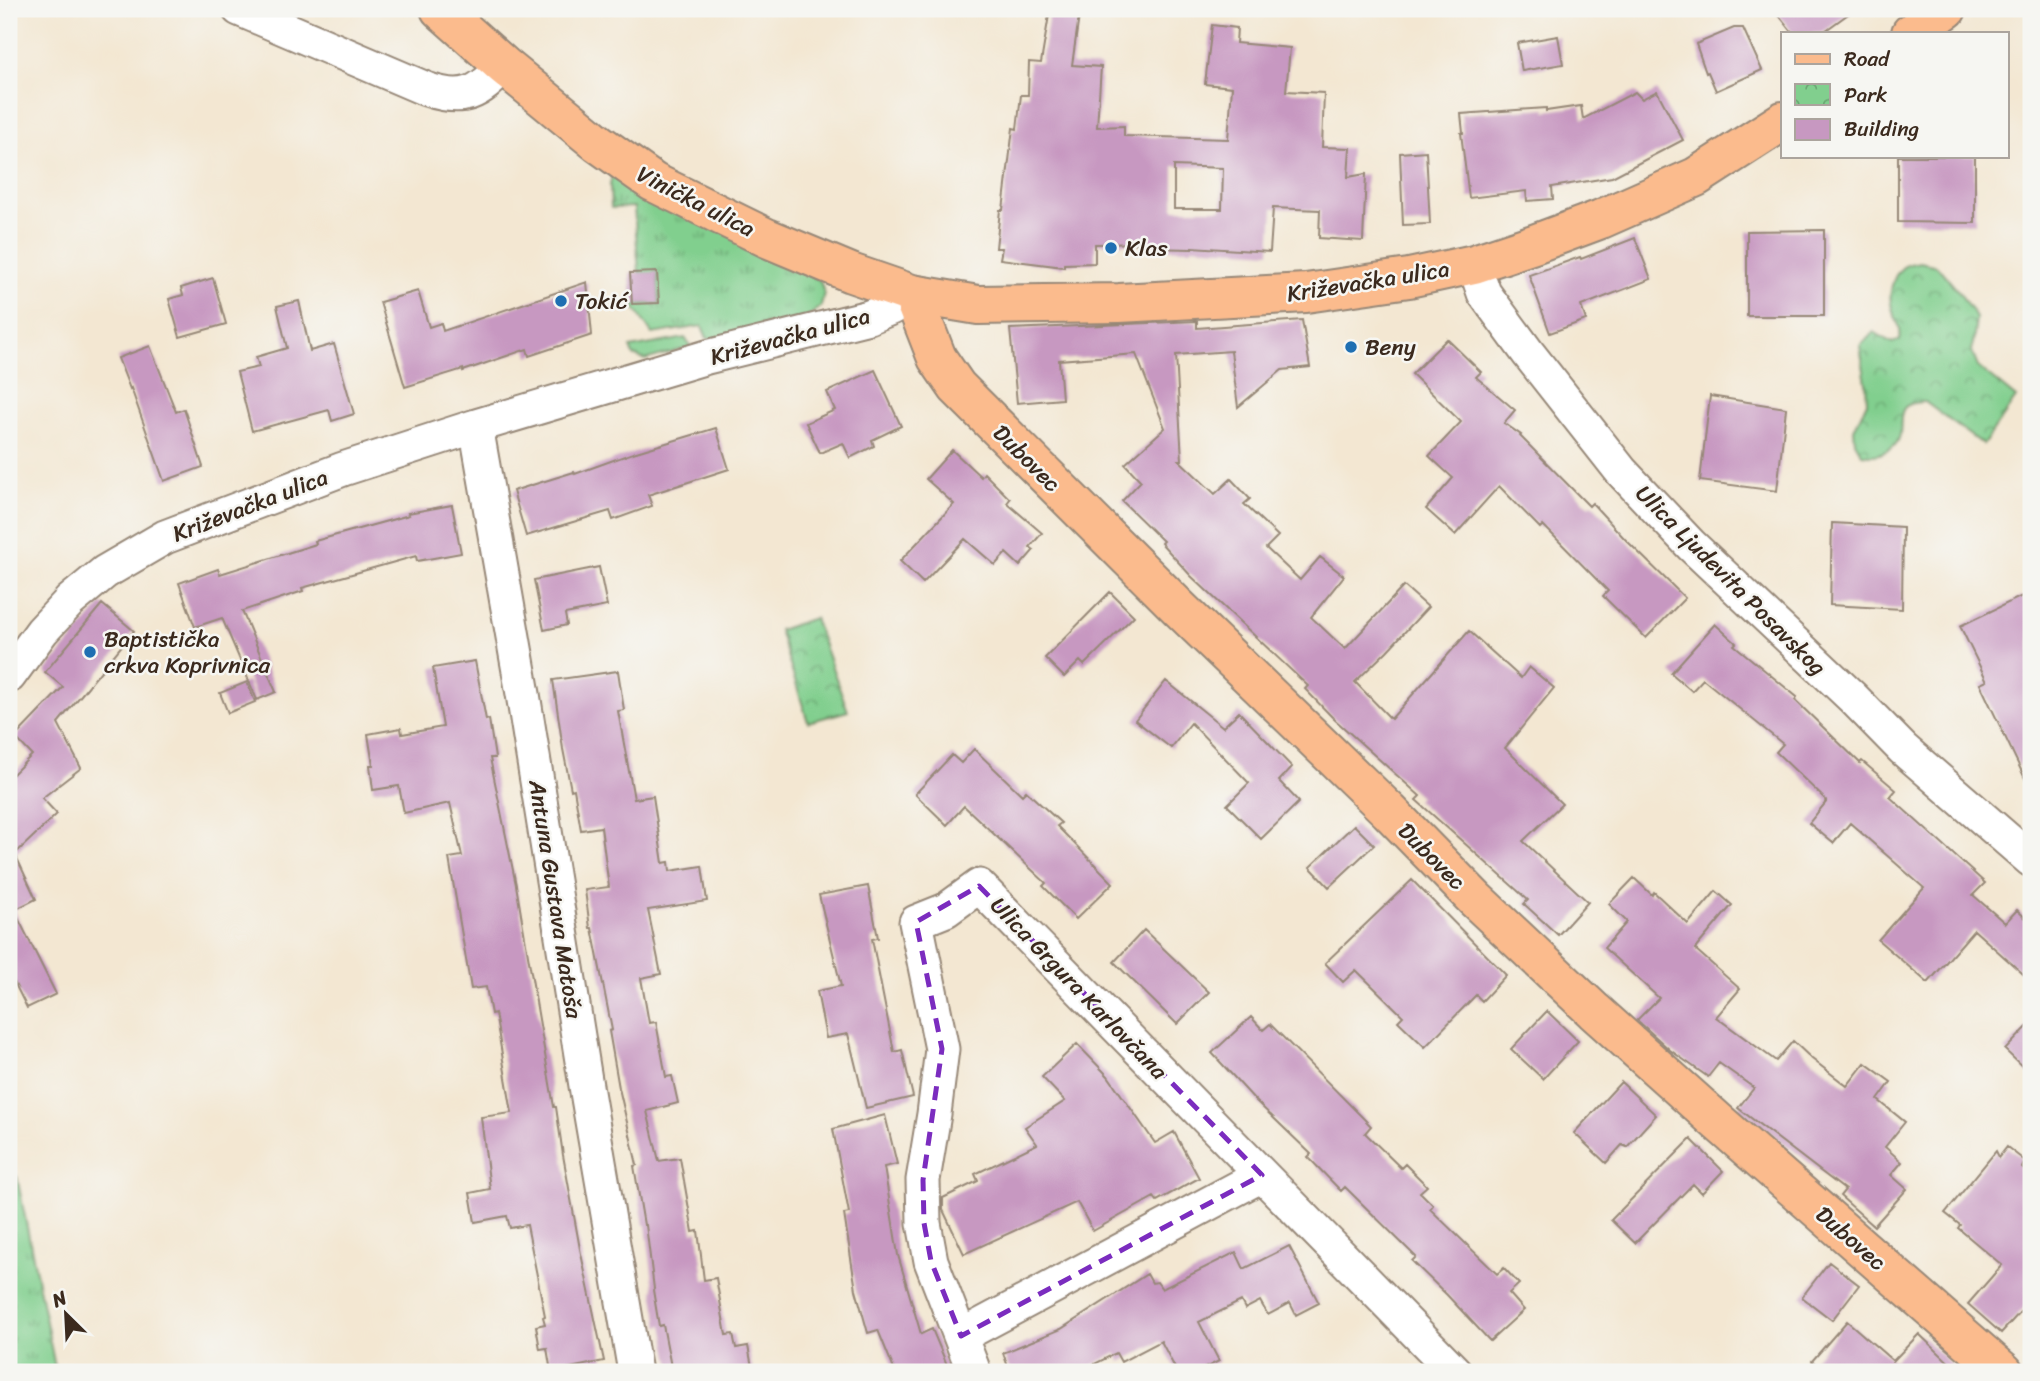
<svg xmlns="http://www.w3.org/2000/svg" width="2040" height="1381" viewBox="0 0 2040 1381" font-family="Sriracha,sans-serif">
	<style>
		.grass { fill: url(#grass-tufts); stroke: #5e7c56; stroke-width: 2 }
		.park { fill: url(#park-crowns); stroke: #5e7c56; stroke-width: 2 }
		.building { fill: #c798c1; fill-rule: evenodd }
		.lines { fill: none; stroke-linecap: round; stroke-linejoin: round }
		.minor-casing { stroke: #978878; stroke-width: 37 }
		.major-casing { stroke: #978878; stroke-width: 42 }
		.minor { stroke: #fff; stroke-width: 33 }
		.major { stroke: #fbbb8d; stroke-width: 38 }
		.marked { fill: none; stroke: #7b2cbf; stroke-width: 5; stroke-dasharray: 14 9; stroke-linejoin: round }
		.poi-dot { fill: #1f6fb2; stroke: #f6f6f2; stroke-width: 2.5 }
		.labels { text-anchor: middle; stroke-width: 5; stroke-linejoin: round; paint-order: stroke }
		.street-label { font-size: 23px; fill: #3b2a1e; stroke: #f6f6f2 }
		.poi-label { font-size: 23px; fill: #3b2a1e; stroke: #f6f6f2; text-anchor: start }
	</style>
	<defs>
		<pattern id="grass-tufts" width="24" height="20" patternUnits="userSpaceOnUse" patternTransform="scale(1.75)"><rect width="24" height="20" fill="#81cf8e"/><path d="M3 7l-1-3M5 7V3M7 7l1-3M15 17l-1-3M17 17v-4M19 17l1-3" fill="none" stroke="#6ba873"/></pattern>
		<pattern id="park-crowns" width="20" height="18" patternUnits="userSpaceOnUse" patternTransform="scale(1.75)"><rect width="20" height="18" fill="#81cf8e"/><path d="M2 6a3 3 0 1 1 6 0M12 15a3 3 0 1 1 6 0" fill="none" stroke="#6ba873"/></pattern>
	</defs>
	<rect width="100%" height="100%" fill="#f6f6f2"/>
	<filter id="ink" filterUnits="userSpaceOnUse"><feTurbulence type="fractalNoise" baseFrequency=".0143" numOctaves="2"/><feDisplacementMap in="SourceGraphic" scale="14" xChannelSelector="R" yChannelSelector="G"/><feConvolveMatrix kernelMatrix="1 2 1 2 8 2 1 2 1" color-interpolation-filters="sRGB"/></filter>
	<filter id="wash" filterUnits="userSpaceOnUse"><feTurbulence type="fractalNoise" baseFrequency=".00686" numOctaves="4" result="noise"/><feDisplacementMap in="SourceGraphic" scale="28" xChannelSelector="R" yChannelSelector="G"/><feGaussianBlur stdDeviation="1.57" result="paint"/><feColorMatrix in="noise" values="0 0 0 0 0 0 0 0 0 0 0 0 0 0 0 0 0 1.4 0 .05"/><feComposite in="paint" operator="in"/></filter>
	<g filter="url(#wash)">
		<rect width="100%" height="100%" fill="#f3e7d2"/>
		<!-- grass -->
		<path class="grass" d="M612,176L820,280L824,293L821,306L808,317L717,341L707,338L702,326L652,334L632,304L659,303L657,273H639L634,207L611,208L610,185Z
			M685,338L691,347L645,360L633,355L630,348Z
			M9,1174L17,1177L56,1372H9Z"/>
		<!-- park -->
		<path class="park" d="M1920,262L1937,266L1959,292L1976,318L1972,352L1978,367L2016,398L1983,445L1925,402C1883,401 1914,435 1890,449C1879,455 1874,456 1862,454L1855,442L1854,429L1867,402L1866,383L1860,346L1874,332L1892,343L1900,340C1902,325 1896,322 1892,308C1888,295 1892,276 1903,267C1907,264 1915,263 1920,262Z
			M814,618L848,711L808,722L779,630Z"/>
		<g id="blocks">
			<!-- building -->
			<path class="building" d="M1050,9H1080L1072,65L1101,67L1097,127L1124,126V136L1228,139L1232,87L1205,84L1212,25L1237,28L1236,43L1290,48L1286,91L1324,93L1322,147L1350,148L1348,177L1366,174L1363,241L1319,238L1320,210L1273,208L1270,252L1192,247V249L1150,248V243L1095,244V263L1064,264V267L1000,259L1002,248H996L1000,210H1003L1013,128L1017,129L1021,95H1028L1029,62L1041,63ZM1174,166L1223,168L1222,209H1174Z
				M1774,9H1855L1822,33H1793Z
				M1734,28H1743L1762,70L1716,91L1708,72L1706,73L1696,44Z
				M1558,36L1563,64L1522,71L1517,43Z
				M1657,91L1683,140L1612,177L1552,187L1553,199L1527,201L1526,191L1469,198L1461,133H1463L1461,114L1546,108V111L1581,106L1583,119L1635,92L1642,99Z
				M1426,151L1430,224L1403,225L1400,153Z
				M1898,156H1975V223L1898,222Z
				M1824,230V316H1747V231Z
				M1635,238L1651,279L1581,306L1586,320L1550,333L1529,275L1580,257L1581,259Z
				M657,272L659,303L632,304L630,273Z
				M213,278L226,324L180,337L169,299L183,295L181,288Z
				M587,282L592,335L529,356L527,349L463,371V369L405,387L380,302L418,291L429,327L441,323L443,331Z
				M299,301L310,351L334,344L354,414L332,421L329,410L252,431L237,372L259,367L256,357L287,348L277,306Z
				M1302,320L1310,367L1282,370L1238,407L1231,351L1176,355L1182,460H1179L1215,494L1231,479L1250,499L1244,504L1278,536L1266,548L1300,580L1320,557L1344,576L1311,617L1345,649L1404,586L1428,607L1387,651L1355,682L1391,719L1469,631L1521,678L1529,667L1554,688L1505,748L1562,804L1523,841L1588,902L1558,935L1524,904L1528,900L1416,800L1420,796L1333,718L1305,689L1308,686L1191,576L1161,543L1163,541L1122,501L1141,481L1125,464L1165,428L1136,354L1059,360L1062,399L1017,403L1010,329L1197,321V328Z
				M1447,339L1481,372L1476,377L1515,410L1504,423L1521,435L1520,436L1589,506L1592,503L1625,539L1685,598L1646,638L1603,596L1608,591L1543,525L1540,528L1499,486L1455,535L1426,509L1453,478L1429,456L1461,422L1412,374Z
				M150,346L176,412L184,409L203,467L164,481L131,388L130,389L118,358Z
				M875,370L901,426L872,440L874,446L850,458L843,443L820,453L806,423L835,410L827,392Z
				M1710,396L1786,408L1777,491L1700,481Z
				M716,428L729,469L648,495L652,506L613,520L610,511L526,536L513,491L574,472L575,474L633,453Z
				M952,450L981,477L984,473L1010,499L1007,503L1042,533L1030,547L1034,550L1020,566L1006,553L995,565L965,539L923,583L900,561L954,504L926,479Z
				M452,505L461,553L417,561L416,556L302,588L303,591L242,611L276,692L257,700L222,618L195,627L179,583L218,569L220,574L316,544L315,541L409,515L408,513Z
				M1832,523L1903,527L1902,609L1830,605Z
				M599,567L607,606L565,614L567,625L544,630L534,580Z
				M1110,592L1134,616L1084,665L1080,661L1064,677L1045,658Z
				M2022,596L2031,616V791L1980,684L1987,681L1960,626Z
				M102,604L134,631L58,723L81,768L42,798L57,814L15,854L36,899L14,910L56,994L27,1008L9,972V778L32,755L15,737L63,687L45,672Z
				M1715,624L1736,643L1734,645L1797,697L1795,700L1860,763L1862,761L1896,790L1890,797L1985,883L1973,895L2005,923L2017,910L2031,923V981L1974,930L1928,983L1878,940L1924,888L1850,823L1833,843L1809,823L1827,801L1776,752L1783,744L1703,679L1692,691L1671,673Z
				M475,661L486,720L489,719L495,758H490L516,885L554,1107H556L563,1155L580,1249L604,1361L551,1372L547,1348L540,1349L536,1326L545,1324L543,1317L545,1316L527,1225L510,1228L507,1216L475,1222L470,1193L490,1189L481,1117L512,1113L495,1013L491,1014L486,987L471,989L449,858L462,856L450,803L404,813L399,786L373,790L370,765H373L368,734L401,728L402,734L443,727L433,668Z
				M618,671L624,710L618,711L634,799L653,796L663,863L669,862L670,871L702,866L707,901L648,910L661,974L641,978L649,1023L656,1022L666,1077L672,1076L678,1103L647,1111L659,1161L680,1158L693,1232L698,1231L704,1280L716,1278L726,1335L733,1334L736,1348L748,1346L753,1372H672L663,1325L659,1326L653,1290L654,1289L646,1225H644L634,1166L637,1165L619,1088L609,1031L612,1030L592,928H590L585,890L609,887L601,827L581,830L574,789L571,790L563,749L553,680Z
				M1166,681L1223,727L1239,712L1292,767L1279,781L1299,802L1261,839L1227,805L1249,783L1191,723L1171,748L1135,720Z
				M247,682L255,702L228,713L220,693Z
				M974,749L1022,795L1026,791L1061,823L1057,826L1113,883L1076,919L1043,886L1046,883L964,806L947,825L915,794L952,755L961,763Z
				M1354,825L1374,845L1329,887L1310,867Z
				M1634,878L1652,895L1654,892L1688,924L1716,891L1732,905L1695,949L1740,989L1716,1017L1776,1061L1793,1041L1812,1059L1847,1086L1865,1063L1891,1082L1878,1100L1905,1122L1885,1147L1902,1162L1891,1175L1907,1189L1874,1226L1840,1196L1845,1190L1738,1108L1754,1088L1719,1063L1708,1077L1670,1050L1637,1020L1659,998L1604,948L1627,922L1609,904Z
				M1412,880L1506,975L1482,1001L1476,995L1425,1047L1398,1021L1403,1016L1356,970L1343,982L1325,963Z
				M868,886L878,938L872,939L894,1052L902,1050L913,1097L866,1108L848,1034L826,1038L817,991L841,986L819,895Z
				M1144,930L1209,992L1177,1024L1114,962Z
				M1547,1011L1578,1041L1543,1079L1511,1049Z
				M1251,1017L1263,1030L1270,1024L1371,1126L1365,1133L1401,1168L1405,1164L1427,1186L1420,1192L1433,1205L1430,1209L1497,1274L1504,1268L1519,1284L1509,1293L1524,1310L1490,1341L1447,1295L1412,1261L1416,1257L1345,1187L1341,1191L1308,1157L1311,1154L1255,1100L1212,1053Z
				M2031,1023V1075L2005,1050Z
				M1077,1044L1108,1076L1155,1143L1174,1132L1199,1178L1157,1201L1154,1197L1093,1231L1077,1202L964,1254L943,1210V1198L978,1181L975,1174L1037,1144L1025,1127L1065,1101L1042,1077Z
				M1621,1082L1656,1115L1627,1147L1622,1145L1606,1163L1574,1133Z
				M885,1115L897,1164L884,1167L898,1255L921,1334L932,1329L950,1372H895L878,1330L868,1333L856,1290L844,1214L849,1213L833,1129Z
				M1691,1139L1723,1171L1702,1193L1693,1184L1635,1243L1611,1220Z
				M2007,1147L2025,1161L2022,1168L2031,1176V1300L2001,1333L1968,1304L2002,1265L1958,1228L1960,1225L1945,1213L1996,1151L1999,1157Z
				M1289,1246L1319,1303L1296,1315L1290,1303L1268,1315L1260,1301L1245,1309L1241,1301L1199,1322L1219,1361L1197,1372H1177L1161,1341L1121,1362L1116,1353L1079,1372H1010L1003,1353L1061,1329L1147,1274L1152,1283L1157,1282L1162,1289L1236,1252L1244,1269Z
				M1829,1262L1859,1285L1832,1320L1802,1297Z
				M1847,1321L1893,1361L1919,1334L1959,1372H1824L1812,1361Z"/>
		</g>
	</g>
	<g filter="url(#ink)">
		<use href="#blocks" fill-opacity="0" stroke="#978878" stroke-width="2"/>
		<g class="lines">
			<defs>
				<path id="minor" d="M239,9L426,89C464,102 478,94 504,66
					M1474,264L1484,293L1528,353L1621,471L1691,545L1853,698L1903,749L2031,860
					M476,426L523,694L587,1092L635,1372
					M9,676L42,631L70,601L105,572L165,537L343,469L476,426L707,357L869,317L891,308L912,294
					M961,1336L1262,1175
					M974,1372L931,1261L924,1223L923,1180L934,1114L942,1049L916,922L946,910L979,886L1455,1372"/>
				<path id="major" d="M440,9L504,66L598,143L653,182L767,238L851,273L912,294L978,305L1119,303L1306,293L1409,278L1474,264L1534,244L1601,219L1696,177L1783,121
					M1911,33L1947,9
					M912,294L937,358L957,387L1180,609L1389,811L1475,899L1594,1011L1718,1122L2004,1372"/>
			</defs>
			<!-- minor casing -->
			<use href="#minor" class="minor-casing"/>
			<!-- major casing -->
			<use href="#major" class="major-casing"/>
			<!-- minor -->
			<use href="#minor" class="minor"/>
			<!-- major -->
			<use href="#major" class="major"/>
		</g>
	</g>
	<!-- marked area -->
	<path class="marked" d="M979,886L1262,1175L961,1336L931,1261L924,1223L923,1180L942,1049L916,922Z"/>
	<!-- markers -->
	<g class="poi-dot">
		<circle cx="1111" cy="248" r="7"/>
		<circle cx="561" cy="301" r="7"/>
		<circle cx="1351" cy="347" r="7"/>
		<circle cx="90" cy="652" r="7"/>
	</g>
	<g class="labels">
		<!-- street labels -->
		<g class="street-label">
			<text transform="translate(696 201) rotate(27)" y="8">Vinička ulica</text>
			<text transform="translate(1368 281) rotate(-9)" y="8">Križevačka ulica</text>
			<text transform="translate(790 336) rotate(-15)" y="8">Križevačka ulica</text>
			<text transform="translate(1027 458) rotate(45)" y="8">Dubovec</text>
			<text transform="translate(250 505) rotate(-21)" y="8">Križevačka ulica</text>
			<text transform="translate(1731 580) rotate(45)" y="8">Ulica Ljudevita Posavskog</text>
			<text transform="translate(1432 856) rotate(45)" y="8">Dubovec</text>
			<text transform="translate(556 899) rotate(81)" y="8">Antuna Gustava Matoša</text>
			<text transform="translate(1079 988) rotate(46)" y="8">Ulica Grgura Karlovčana</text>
			<text transform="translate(1851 1238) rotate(41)" y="8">Dubovec</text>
		</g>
		<!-- poi labels -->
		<g class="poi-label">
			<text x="1125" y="256">Klas</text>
			<text x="575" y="309">Tokić</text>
			<text x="1365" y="355">Beny</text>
			<text x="104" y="647">Baptistička<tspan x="104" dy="26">crkva Koprivnica</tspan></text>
		</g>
	</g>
	<!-- margin -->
	<rect width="2040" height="1381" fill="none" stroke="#f6f6f2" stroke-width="35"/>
	<!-- legend -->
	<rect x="1781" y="32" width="228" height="126" fill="#f6f6f2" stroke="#aba49d" stroke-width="2"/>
	<rect x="1795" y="54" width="35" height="10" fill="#fbbb8d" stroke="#aba49d" stroke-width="2"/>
	<text x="1844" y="66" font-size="21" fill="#3b2a1e">Road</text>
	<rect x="1795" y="84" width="35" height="21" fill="url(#park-crowns)" stroke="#aba49d" stroke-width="2"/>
	<text x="1844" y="102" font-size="21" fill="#3b2a1e">Park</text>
	<rect x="1795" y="119" width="35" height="21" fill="#c798c1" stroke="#aba49d" stroke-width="2"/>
	<text x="1844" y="136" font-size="21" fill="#3b2a1e">Building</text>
	<!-- north arrow -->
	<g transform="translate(66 1314) rotate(336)" stroke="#f6f6f2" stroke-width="5" paint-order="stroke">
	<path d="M0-5L12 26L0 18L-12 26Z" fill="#3b2a1e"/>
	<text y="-10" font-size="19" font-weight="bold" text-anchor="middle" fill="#3b2a1e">N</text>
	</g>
</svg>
